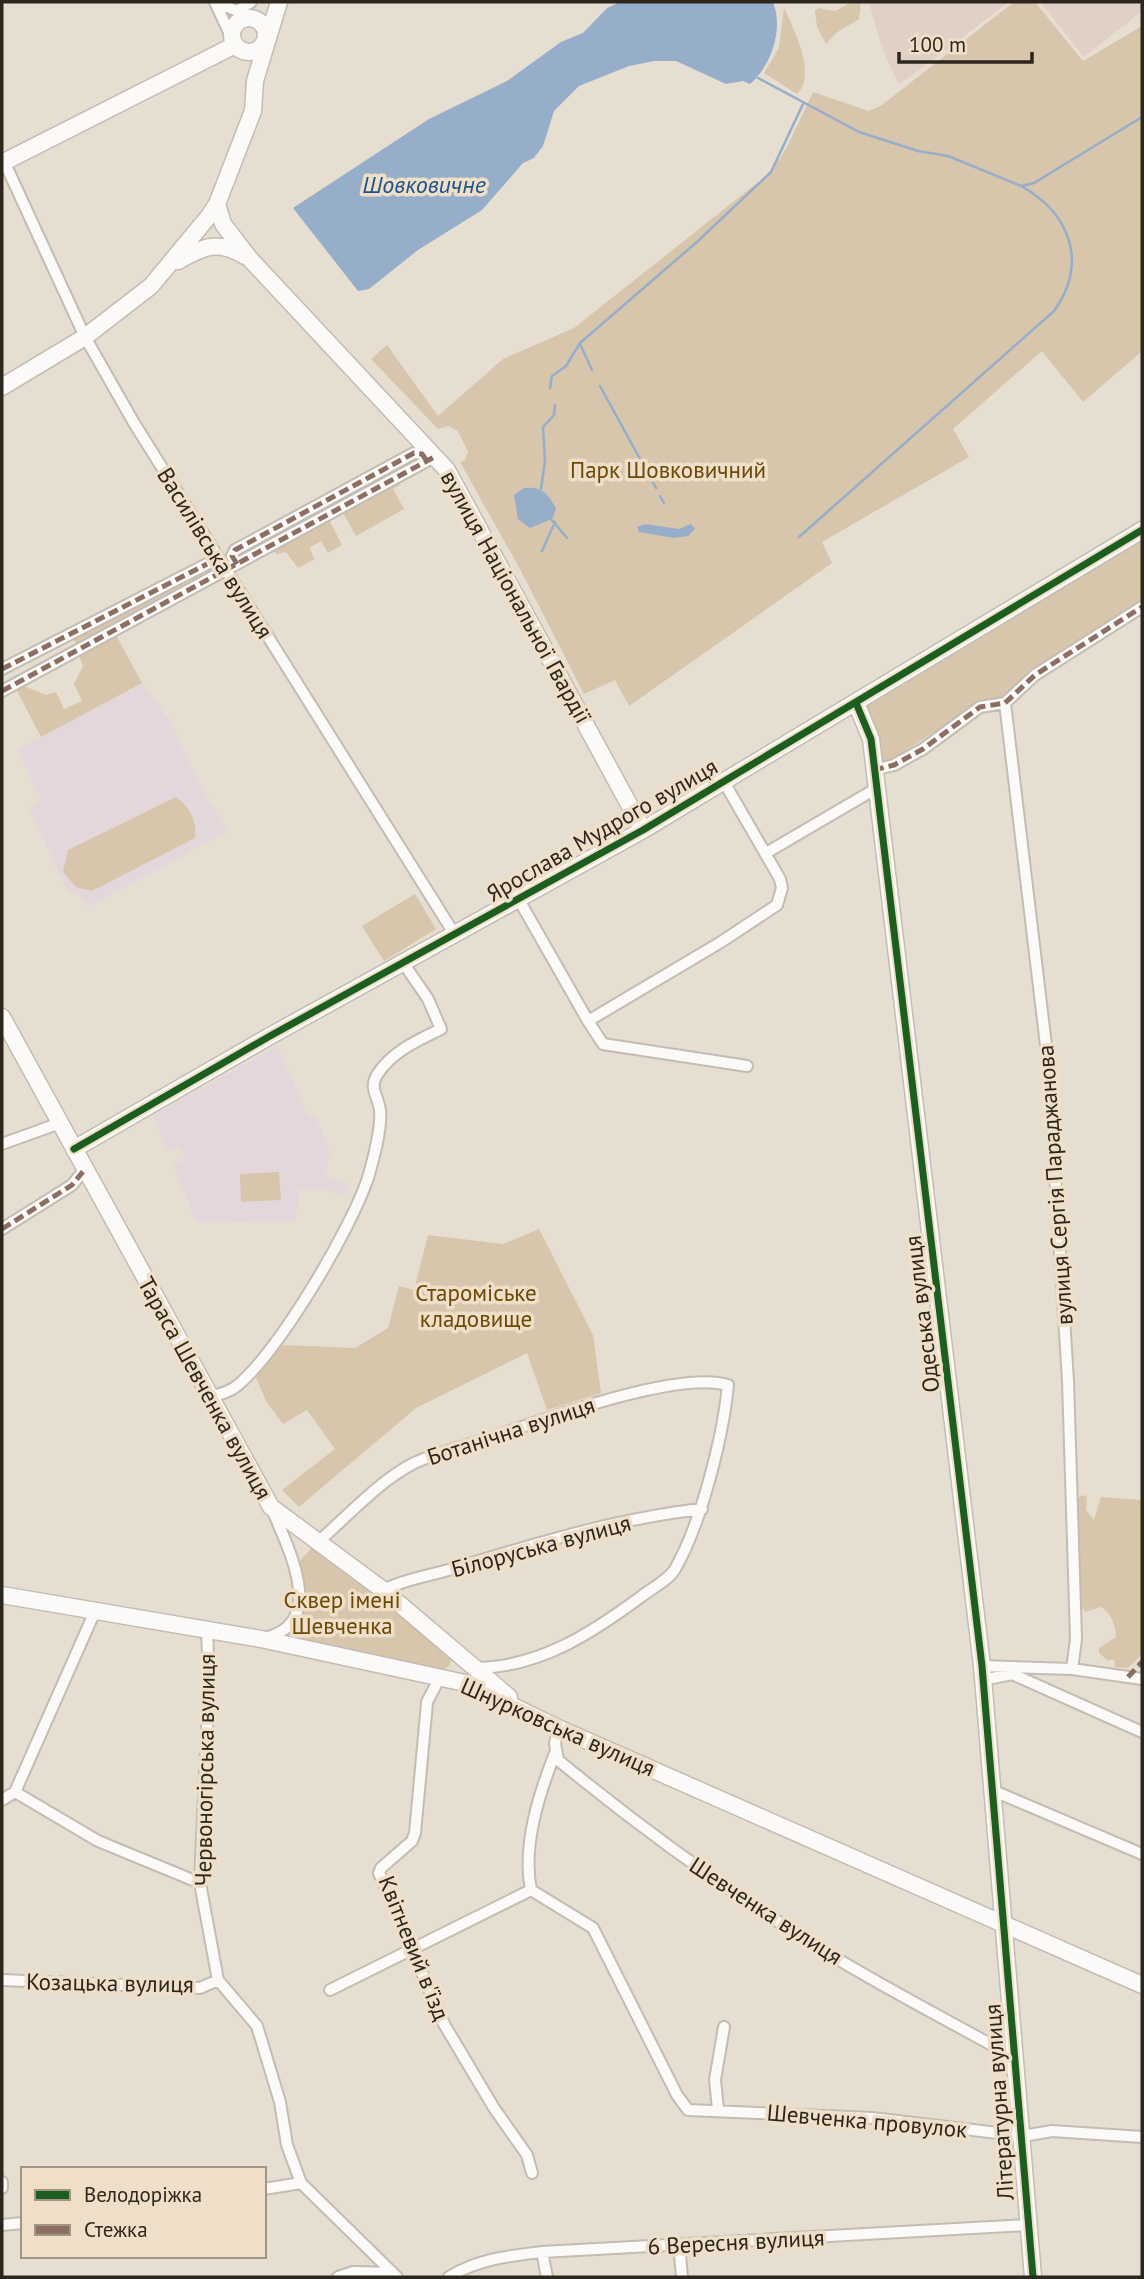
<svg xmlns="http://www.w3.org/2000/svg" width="1144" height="2279" viewBox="0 0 1144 2279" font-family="'PT Sans',sans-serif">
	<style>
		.industrial { fill: #e0d0c5 }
		.education { fill: #e4d7db }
		.green { fill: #d7c5ac }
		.water { fill: #96aeca }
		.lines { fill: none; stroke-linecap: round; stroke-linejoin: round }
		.stream { stroke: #96aeca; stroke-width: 2.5 }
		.street-casing { stroke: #c3bcb2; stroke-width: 14 }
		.secondary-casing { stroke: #c3bcb2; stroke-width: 19 }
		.street { stroke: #fbfaf8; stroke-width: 10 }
		.secondary { stroke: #fbfaf8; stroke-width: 16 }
		.quiet { stroke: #8d6e63; stroke-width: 5; stroke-dasharray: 10 5; stroke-linecap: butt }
		.cycleway-casing { stroke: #efdfc8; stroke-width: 11 }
		.cycleway { stroke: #1b5e20; stroke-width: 7 }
		.labels { text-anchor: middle; stroke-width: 7; stroke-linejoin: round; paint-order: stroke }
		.park-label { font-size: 23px; fill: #6b4906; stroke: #efdfc8 }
		.street-label { font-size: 23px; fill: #2c261d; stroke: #efdfc8 }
		.water-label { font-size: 24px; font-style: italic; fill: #1e548d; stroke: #efdfc8 }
	</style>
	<rect width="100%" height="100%" fill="#e6ded1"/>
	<!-- industrial -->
	<path class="industrial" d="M869,2H1009L899,85L882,48Z
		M1040,2H1142V11L1084,57Z"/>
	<!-- education -->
	<path class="education" d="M142,683L169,719L197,779L228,831L88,907L76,892H68L29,808L41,800L18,749Z
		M278,1046L308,1117L315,1114L330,1153L324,1176L349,1185L345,1196L326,1189L299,1190L295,1221L197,1223L173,1164L185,1159L183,1153L180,1147L168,1152L153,1115Z"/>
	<!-- green -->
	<path class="green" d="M852,2H861L859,19L836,33L826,44L817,27L815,11L818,8L835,11Z
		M1014,2H1035L1083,61L1142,26L1141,352L1083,402L1042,351L953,429L969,457L822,542L832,563L629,706L615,680L584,694L520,569L460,462L465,460L468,452L458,431L449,426L438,429L371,359L387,345L438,416L503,359L574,328L771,172L787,147L813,92L869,111L882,105Z
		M784,8C794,29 817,75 797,94L764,73L779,48Z
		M396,479L400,485L393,489L404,509L356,536L341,509Z
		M327,516L342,545L328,553L321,541L309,548L315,559L298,568L286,552L276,554L272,546Z
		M1142,537V602L1004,698L978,703L896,757L879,763L868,725L866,706L875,698Z
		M207,565L210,570L76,643L73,639Z
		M116,635L142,683L41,737L16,689L24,686L46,695L56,692L64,709L82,701L74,684L83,666L79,655Z
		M176,797C190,808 197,820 195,838L92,891L76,887L63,872L68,850Z
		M415,894L436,929L384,961L362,926Z
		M279,1172L281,1200L241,1202L240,1174Z
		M539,1229L593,1335L601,1393L547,1410L527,1353L416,1408L299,1507L282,1490L335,1449L307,1410L283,1424L266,1401L255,1375L283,1345L355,1348L388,1328L399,1286L414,1290L428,1235L503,1244Z
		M1082,1495L1087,1497L1086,1510L1094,1520L1101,1497L1142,1500V1654L1128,1668L1115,1667L1114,1660H1107L1099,1653V1648L1116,1637C1116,1627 1111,1612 1101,1607L1085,1612L1081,1606L1076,1500Z
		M315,1544L452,1657L449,1666L441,1671L295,1639L293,1633L307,1595L299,1562Z"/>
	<!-- water -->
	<path class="water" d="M620,2H773C784,29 771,66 750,84L743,81L726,84L676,61H654L629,66L579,86L554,111L543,146L534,158L523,163L482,210L418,250L369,289L358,291L293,208L429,119L507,81L561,42L583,33L607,8Z
		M524,488C542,486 549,494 556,509L552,519L530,528L518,519L514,495Z
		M645,524L679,529L691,524L695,529L688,536L674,538L639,532L637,527Z"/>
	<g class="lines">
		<!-- stream -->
		<path class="stream" d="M758,78L859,132L918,151L948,156L1021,186L1034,183L1142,117
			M580,344L592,370
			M600,386L656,488
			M550,388L552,376L566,366L580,343L698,241L771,172L803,104
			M541,489L545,461L543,427L554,415L555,405
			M660,496L664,503
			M551,519L567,538
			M799,537L1054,311C1088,263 1071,214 1021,186
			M542,551L555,522"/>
		<defs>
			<path id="street" d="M215,2L233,41
				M216,2L237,11L251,2
				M3,159L85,337L134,423L455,935
				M237,564L232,556L235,550L414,453L422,454L427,461
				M2,669L207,564
				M2,691L436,456
				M1005,703L1048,1062L1068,1381L1076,1639L1072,1669
				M874,770L894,765L923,749L980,707L1005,703L1035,675L1142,607
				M766,853L877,788
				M519,900L588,1021L721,942L777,905L782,888L780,879L724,782
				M588,1021L603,1044L747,1066
				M2,1144L60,1123
				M2,1229L72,1185L85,1169
				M209,1397C220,1394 230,1392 238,1385C280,1349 350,1231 368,1178C373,1160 382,1129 380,1110C378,1096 369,1088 377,1075C391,1052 418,1040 441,1029L428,999L404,964
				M319,1541C349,1515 379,1481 414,1463C438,1452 466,1446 490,1438C543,1420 677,1370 728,1385C723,1437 701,1524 675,1569C669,1580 652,1588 642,1596C592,1633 539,1668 474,1668
				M383,1590C407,1578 430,1576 455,1568C535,1544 618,1518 702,1509
				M207,1629L209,1685L200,1883L218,1980L257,2026L280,2102L287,2145L301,2183L397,2277
				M264,1638C329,1624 287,1546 272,1509
				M982,1666L1072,1669L1142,1679
				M436,1677L438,1681L427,1702L426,1714L415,1833L412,1841L381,1868L379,1873L444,2024L494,2108L527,2155L532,2173
				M983,1680L1012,1674L1142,1732
				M558,1728L555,1744L558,1760C643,1830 732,1894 826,1952C888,1990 953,2023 1017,2059
				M994,1791L1142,1854
				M15,1792L96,1609
				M2,1800L15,1792L98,1841L200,1883
				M531,1890L593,1928L677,2095L688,2110L872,2118L1023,2136L1052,2131L1142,2137
				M2,1980L200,1988L218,1980
				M330,1990L531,1890C522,1846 539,1794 555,1753
				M718,2109L715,2080L724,2027
				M2,2182V2188
				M264,2189L301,2183
				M2,2225L23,2223
				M679,2244L682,2277
				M542,2252L547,2277
				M338,2277L353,2272L392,2273
				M449,2277C478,2259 508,2256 542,2252L1028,2225"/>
			<path id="secondary" d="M232 35a17 17 0 1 1 34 0a17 17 0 1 1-34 0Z
				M2,163L235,45
				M217,204L223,224L250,259L447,470L643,830
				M178,261C204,246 218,240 245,256
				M2,387L85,337L151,286L209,216L217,204L253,111L255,81L279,2
				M856,703L871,739L982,1666L1033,2277
				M2,1017L271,1507L383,1590L509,1697
				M74,1149L270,1036L643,830L1142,530
				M2,1595L261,1639L465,1683L558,1728L1142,1985"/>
		</defs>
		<!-- street casing -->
		<use href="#street" class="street-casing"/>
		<!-- secondary casing -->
		<use href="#secondary" class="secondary-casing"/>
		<!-- street -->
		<use href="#street" class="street"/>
		<!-- secondary -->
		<use href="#secondary" class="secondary"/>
		<!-- quiet -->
		<path class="quiet" d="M237,564L232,556L235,550L414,453L422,454L427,461
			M2,669L207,564
			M2,691L436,456
			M874,770L894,765L923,749L980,707L1005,703L1035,675L1142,607
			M2,1229L72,1185L85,1169
			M1128,1677L1142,1662"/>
		<defs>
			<path id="cycleway" d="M856,703L871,739L982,1666L1033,2277
				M74,1149L270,1036L643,830L1142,530"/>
		</defs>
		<!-- cycleway casing -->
		<use href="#cycleway" class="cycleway-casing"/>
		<!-- cycleway -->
		<use href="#cycleway" class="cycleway"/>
	</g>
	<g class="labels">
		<!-- park labels -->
		<g class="park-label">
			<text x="668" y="478">Парк Шовковичний</text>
			<text x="476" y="1301">Староміське<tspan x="476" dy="26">кладовище</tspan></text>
			<text x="342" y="1608">Сквер імені<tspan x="342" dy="26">Шевченка</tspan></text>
		</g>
		<!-- street labels -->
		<g class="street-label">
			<text transform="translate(215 553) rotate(58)" y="8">Василівська вулиця</text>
			<text transform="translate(516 597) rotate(61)" y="8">вулиця Національної Гвардії</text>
			<text transform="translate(602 830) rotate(-30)" y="8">Ярослава Мудрого вулиця</text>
			<text transform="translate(1055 1185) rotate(-94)" y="8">вулиця Сергія Параджанова</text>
			<text transform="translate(922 1314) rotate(-97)" y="8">Одеська вулиця</text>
			<text transform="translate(205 1388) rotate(61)" y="8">Тараса Шевченка вулиця</text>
			<text transform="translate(511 1431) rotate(-18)" y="8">Ботанічна вулиця</text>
			<text transform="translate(541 1546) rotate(-15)" y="8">Білоруська вулиця</text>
			<text transform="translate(558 1727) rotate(24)" y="8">Шнурковська вулиця</text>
			<text transform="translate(205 1770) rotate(-89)" y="8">Червоногірська вулиця</text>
			<text transform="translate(766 1911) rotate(33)" y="8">Шевченка вулиця</text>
			<text transform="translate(414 1948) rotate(68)" y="8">Квітневий в'їзд</text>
			<text transform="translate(110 1983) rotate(1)" y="8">Козацька вулиця</text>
			<text transform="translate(999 2102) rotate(-94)" y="8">Літературна вулиця</text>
			<text transform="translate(867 2121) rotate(5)" y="8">Шевченка провулок</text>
			<text transform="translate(736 2242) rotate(-3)" y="8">6 Вересня вулиця</text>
		</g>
		<!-- water labels -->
		<g class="water-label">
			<text x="424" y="193">Шовковичне</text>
		</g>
	</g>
	<!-- border -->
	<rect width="1144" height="2279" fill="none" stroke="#2c261d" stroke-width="7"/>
	<!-- legend -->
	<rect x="21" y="2167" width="245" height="91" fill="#efdfc8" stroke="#a19584" stroke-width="2"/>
	<rect x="35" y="2190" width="35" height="10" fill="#1b5e20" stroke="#a19584" stroke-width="2"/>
	<text x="84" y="2202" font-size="21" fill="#2c261d">Велодоріжка</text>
	<rect x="35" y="2225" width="35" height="10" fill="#8d6e63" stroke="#a19584" stroke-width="2"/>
	<text x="84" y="2237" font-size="21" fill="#2c261d">Стежка</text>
	<!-- scale -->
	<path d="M899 52v10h133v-10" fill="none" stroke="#2c261d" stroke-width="3.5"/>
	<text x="909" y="52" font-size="21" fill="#2c261d" stroke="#efdfc8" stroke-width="5" paint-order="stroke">100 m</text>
</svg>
